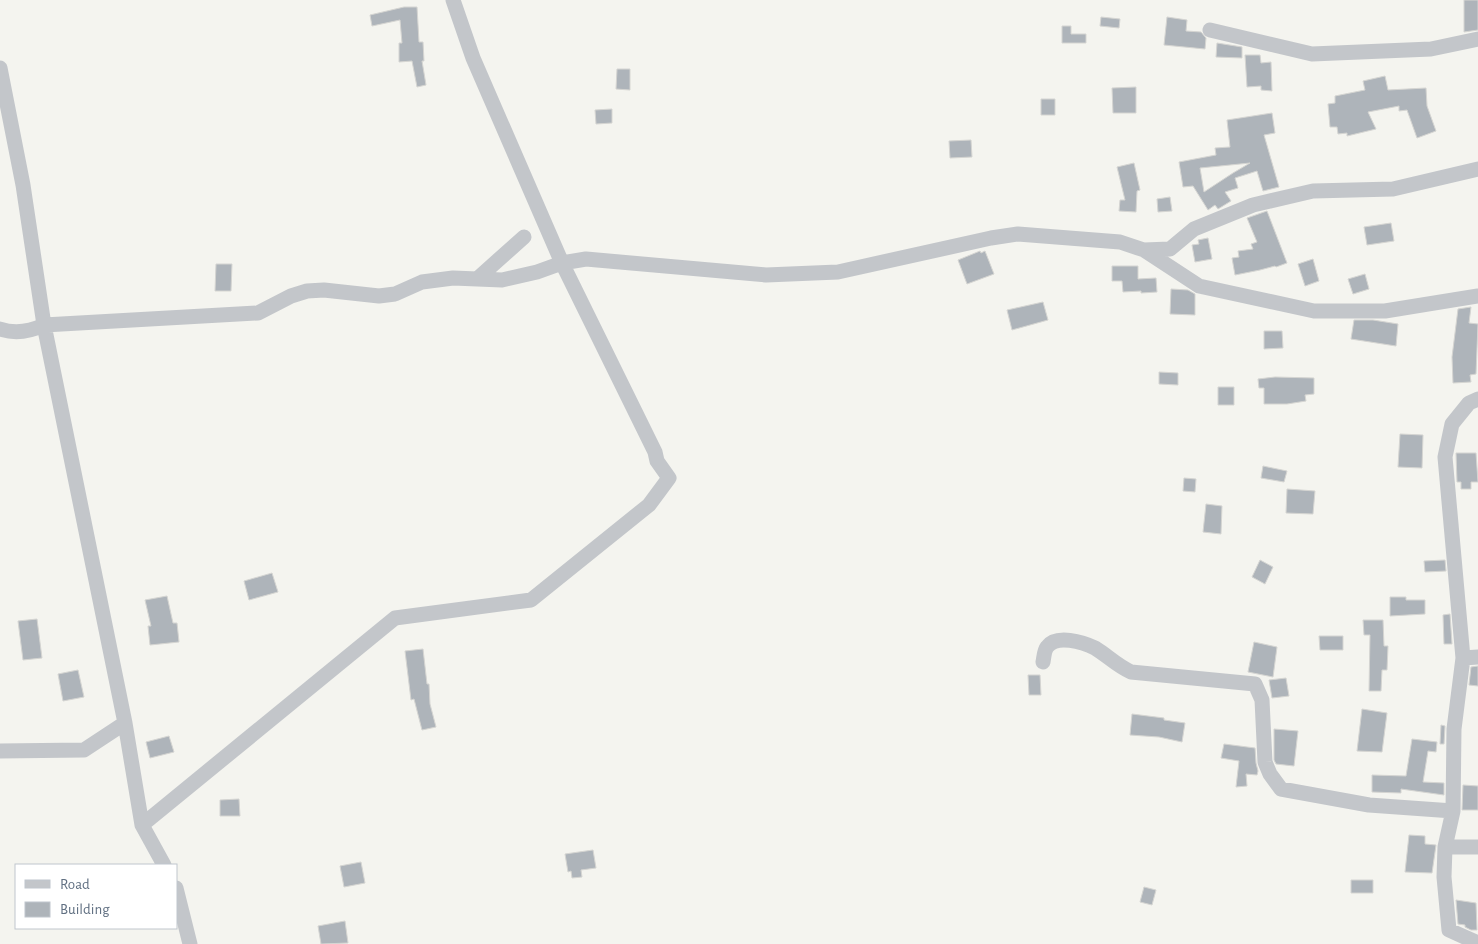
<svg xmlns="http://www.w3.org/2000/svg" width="1478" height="944" viewBox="0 0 1478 944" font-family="'Alegreya Sans',sans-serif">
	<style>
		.building { fill: #aeb4ba; stroke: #d5d5d2; fill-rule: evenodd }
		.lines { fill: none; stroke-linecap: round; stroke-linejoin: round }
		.minor { stroke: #c3c6ca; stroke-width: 15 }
	</style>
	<rect width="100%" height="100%" fill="#f4f4ef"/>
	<!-- building -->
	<path class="building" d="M1464,0H1478V30L1464,32Z
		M404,7H417L419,42H423L424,61H422L426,85L417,87L412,61L399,62V43H402L400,20L372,26L370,15Z
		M1101,17L1120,19L1119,28L1100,26Z
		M1167,17L1187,20L1186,31L1201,32L1206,38L1205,49L1164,45Z
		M1062,26H1071V34H1086V43H1062Z
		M1217,43L1242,47V58L1216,57Z
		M1245,55H1260L1261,63L1271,62L1272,91L1261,90V86L1247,87Z
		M617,69H630V90L616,89Z
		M1385,76L1388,90L1426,88L1427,106L1436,131L1417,138L1407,110L1399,111V106L1368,112L1376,129L1347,136V133L1338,134L1337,127H1330L1328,104L1335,103V96L1365,90L1363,81Z
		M1136,87V113H1113L1112,88Z
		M1041,99H1055V115H1041Z
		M612,109V123L596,124L595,110Z
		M1272,113L1275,133L1264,135L1279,187L1263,191L1257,171L1235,178L1238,188L1225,192L1231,201L1218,209L1215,205L1208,210L1193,186L1183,187L1179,162L1216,155L1215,148L1230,147L1227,120ZM1250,163L1233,173L1204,192L1200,168Z
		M971,140L972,157L950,158L949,141Z
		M1134,163L1140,190L1137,191L1136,212L1119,211L1120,200H1125L1117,167Z
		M1170,197L1172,211L1158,212L1157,199Z
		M1267,211L1287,263L1276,267L1275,266L1260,270L1235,275L1232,258L1239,257L1238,251L1253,249L1251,244L1257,242L1247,218Z
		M1391,223L1394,241L1367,245L1364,227Z
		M1208,238L1212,259L1195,262L1192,245L1199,244L1198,240Z
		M980,251L981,253L985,251L994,274L967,284L958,260Z
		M1313,259L1319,281L1305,286L1298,264Z
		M216,264H232L231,291H215Z
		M1112,266H1138V279L1156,278L1157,292L1141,293V291L1123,292L1122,281H1112Z
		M1365,274L1369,289L1353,294L1348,279Z
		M1171,289L1188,290L1195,294V315L1170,314Z
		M1043,302L1048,320L1012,330L1007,310Z
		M1471,307L1469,323L1478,324L1476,374L1470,375L1471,382L1453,383L1452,357L1458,309Z
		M1354,320H1373L1398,324L1396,346L1351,339Z
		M1264,331H1282L1283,348L1264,349Z
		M1159,372L1178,373V385L1159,384Z
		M1275,377L1314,378V394L1305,395L1306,401L1287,404H1264V388H1259L1258,379Z
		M1218,387H1234V405H1218Z
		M1400,434L1423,435L1422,468L1398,467Z
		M1456,453H1476L1478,482H1471V489H1461V482H1457Z
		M1263,466L1287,471L1284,482L1261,478Z
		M1184,478L1196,479L1195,492L1183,491Z
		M1287,489L1315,491L1313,514L1286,513Z
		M1206,504L1222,506L1221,534L1203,532Z
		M1260,560L1273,567L1265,584L1252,577Z
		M1445,560L1446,571L1425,572L1424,561Z
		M272,573L278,592L249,600L244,581Z
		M167,596L173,623H177L179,642L150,645L148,626H151L145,600Z
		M1390,597H1406V600H1425V614L1390,616Z
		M1450,614L1452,644H1444L1443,615Z
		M37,619L42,658L23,660L18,621Z
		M1363,620H1383L1384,646H1388L1387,670H1382L1381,691H1369L1370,635H1364Z
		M1319,636H1343V650H1320Z
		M1254,642L1277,647L1273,677L1248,672Z
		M423,649L427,684H429L430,704L436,727L422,730L414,699L411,700L405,651Z
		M1478,666V686L1469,685L1471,667Z
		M78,670L84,697L63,701L58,674Z
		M1028,675H1040L1041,695H1029Z
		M1286,678L1289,696L1272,698L1269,680Z
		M1362,709L1387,713L1382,752L1357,751Z
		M1132,714L1164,718V720L1185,723L1182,742L1159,737L1130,735Z
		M1441,725L1445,726L1444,744H1440Z
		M1274,729L1298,731L1294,766L1276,764L1274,760Z
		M169,736L174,752L150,758L146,742Z
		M1412,739L1437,742L1436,752L1428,751L1423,782L1444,783V795L1401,789V793L1372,792V775L1406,776Z
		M1224,744L1255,748L1256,763L1258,771L1257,775L1246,774L1247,786L1236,787L1239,761L1221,758Z
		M1463,785L1478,786V810H1462Z
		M239,799L240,816H220V800Z
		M1409,835L1425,836V844L1436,845L1432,873L1405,872Z
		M593,850L596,868L581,870L582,877L572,878L571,871L568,872L565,854Z
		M361,862L365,883L344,887L340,866Z
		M1351,880H1373V893H1351Z
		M1144,887L1156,890L1152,905L1140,902Z
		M1456,900L1476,903L1477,930H1471L1465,927V925L1458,924Z
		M345,921L348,943L321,944L318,926Z"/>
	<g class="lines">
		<!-- minor -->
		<path class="minor" d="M1210,30L1312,54L1431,49L1478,39
			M0,68L23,185L44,325L125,723L142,825L164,865
			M1144,250L1170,249L1194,229L1253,205L1313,191L1393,189L1478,169
			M477,279L524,237
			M0,329C15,334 31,331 44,325L258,313L291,296L307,291L324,290L379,296L395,294L422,282L453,278L502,280L537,272L562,263L586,259L766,275L838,272L991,238L1018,234L1120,242L1144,250L1199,286L1314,311H1385L1478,296
			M1478,399L1469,403L1452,424L1445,457L1463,658L1454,729L1453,811L1445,847L1444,877L1449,930L1478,943
			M1463,658L1478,657
			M1043,662C1044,657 1044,651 1047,647C1056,634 1083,642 1095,648C1108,656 1116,665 1131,672L1255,684L1262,700L1265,762L1270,774L1281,789L1369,805L1453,811
			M0,751L84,750L125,723
			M142,825L395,618L531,600L649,505L669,478L657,461L655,452L562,263L473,58L453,0
			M1445,847H1478
			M176,888L190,944"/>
	</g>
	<!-- legend -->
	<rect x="15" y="864" width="162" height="65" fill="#ffffff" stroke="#c0c6cd"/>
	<rect x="25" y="880" width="25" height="8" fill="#c3c6ca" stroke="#c0c6cd"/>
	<text x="60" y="889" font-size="15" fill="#617082">Road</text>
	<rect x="25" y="902" width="25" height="15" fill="#aeb4ba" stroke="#c0c6cd"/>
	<text x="60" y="914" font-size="15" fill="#617082">Building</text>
</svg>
